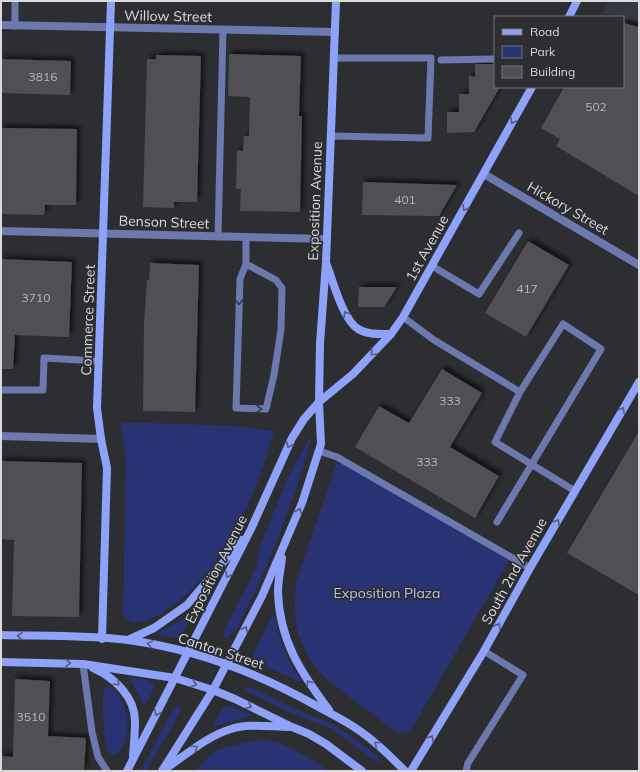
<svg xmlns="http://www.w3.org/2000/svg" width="640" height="772" viewBox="0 0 640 772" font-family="Mulish,sans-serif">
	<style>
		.built { fill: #353842 }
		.green { fill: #293272 }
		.building { fill: #4f5055; filter: url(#shadow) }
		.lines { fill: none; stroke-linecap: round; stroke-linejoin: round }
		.lane { stroke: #6c79af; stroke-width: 7 }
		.street { stroke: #6c79af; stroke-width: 8 }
		.secondary { stroke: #8fa2fa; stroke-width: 8 }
		.oneway { stroke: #545c82 }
		.oneway2 { stroke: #363945 }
		.labels { text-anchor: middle; stroke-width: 3.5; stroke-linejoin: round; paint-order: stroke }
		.number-label { font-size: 12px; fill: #b7b8bb }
		.street-label { font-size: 14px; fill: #dadadd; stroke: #2d2e32 }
		.park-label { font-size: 14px; fill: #b6c2ee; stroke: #2d2e32 }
	</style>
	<defs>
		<filter id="shadow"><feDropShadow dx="3.5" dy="-3.5" stdDeviation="2" flood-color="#0009"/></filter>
	</defs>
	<rect width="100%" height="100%" fill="#2d2e32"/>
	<!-- built -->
	<path class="built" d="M608,1H639V23L623,18V17H618L603,13Z"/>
	<!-- green -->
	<path class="green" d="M120,422L238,426L274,431C257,494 223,574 166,610C159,615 150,620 142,622C133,624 125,620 123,612L126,458Z
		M309,439L311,440C295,497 274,553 248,606C242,617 237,633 226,638L224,636L225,628L250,580L256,566L261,543L273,514L289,475Z
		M340,462L510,559L410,732L403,733L396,732L327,680L315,667L306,652L297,631L294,610L296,582L336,465Z
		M190,613L192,615L180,636L176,638L158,634L159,632L176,623Z
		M272,615L275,616C279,641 287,661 302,681H297L259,663L253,659C252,652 269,624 272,615Z
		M130,677L148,680L153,683L154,688L145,705H143C141,697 130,681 130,677Z
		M108,687H112C128,704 134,733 119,753L113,755C110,754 110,753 108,751C104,741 101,700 104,690Z
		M243,687H245L255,689L300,711L331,723L365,746L377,756L382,763H381L371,758L332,729L284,710L246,691Z
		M180,704L179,712L177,718L146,771H141L168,718L173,710Z
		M224,706H231L250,714L251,716L212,727Z
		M259,739L278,742L308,757L329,771H195L207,758L219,749Z"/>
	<!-- building -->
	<path class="building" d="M623,23L639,27V196L556,146L560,139L541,128L564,87H623Z
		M229,54L301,56L299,116H302L300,212L240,211L241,189H236L237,150L243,151L244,136H249L250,97L228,96Z
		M156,55L201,56L197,202H174V208L143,207L147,59H156Z
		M1,59L71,61L70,95L1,93Z
		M475,64H495V87H500L474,132L447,133V112H459V94H469V76L475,77Z
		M1,128L77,129L76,205H45L44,215L1,214Z
		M363,182L457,185L439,216L362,215Z
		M528,241L569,265L526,337L485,313Z
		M1,259L72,262L69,337L15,335L13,369H1Z
		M150,263L199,265L195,412L143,411L144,322L147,280H149Z
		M359,287H397L384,307H358Z
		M442,369L482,393L450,447L499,476L475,518L355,447L379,406L409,423Z
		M639,431V595L567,553Z
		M1,461L82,463L79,617L12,616L14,540L1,539Z
		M15,679L50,681L48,736L86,738L84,771H1V756L13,757Z"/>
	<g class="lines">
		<!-- lane -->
		<path class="lane" d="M15,26V1
			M441,60L495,59
			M331,136L428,138L431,58H334
			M218,237L223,30
			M246,264L276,280L282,288L281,330L274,375L266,409L236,408L240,279L246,264V238
			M432,266L479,294L519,233
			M403,317L434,340L520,392L495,442L575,491
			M1,390H43L44,358L99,361
			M319,451L337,457L530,568
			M497,522L601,349L563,324L520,392
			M83,664L92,732L98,757L107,771
			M466,771L468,763L523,675L484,651"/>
		<!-- street -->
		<path class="street" d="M1,25L335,32
			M484,174L639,265
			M1,231L327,239
			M1,436L101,439"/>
		<!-- secondary -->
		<path class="secondary" d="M569,17L577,1
			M327,265C333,282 344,323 360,330C369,335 381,334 391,334
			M282,558C281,569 278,580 278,591C279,640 301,673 329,710
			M1,635C43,636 87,635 128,640C195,649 256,672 315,705C329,713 344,720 357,729C375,741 390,756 405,771
			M102,639L107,468L101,439L97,408L111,1
			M128,640L154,628L187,605L242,540
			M1,662L83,664L175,678L213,690L235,699L292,727L309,734L326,744L362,771
			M93,668C114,677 135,697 135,721C135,733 134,744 133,756
			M165,769C186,755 207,736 231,729C249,723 271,727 290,727
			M127,771L251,529L292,438L304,419L319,402L353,374L391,334L403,317L532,87
			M162,771L213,690L262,596L302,503L321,444L319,402L320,343L326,262L336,1
			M411,771L484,651L530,568L639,382"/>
	</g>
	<!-- one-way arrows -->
	<defs><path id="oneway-chevron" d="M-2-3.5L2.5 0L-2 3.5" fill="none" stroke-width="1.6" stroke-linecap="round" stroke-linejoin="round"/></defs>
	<g class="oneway">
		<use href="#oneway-chevron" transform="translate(513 121) rotate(119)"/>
		<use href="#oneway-chevron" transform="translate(465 208) rotate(120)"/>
		<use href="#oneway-chevron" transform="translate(346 314) rotate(-122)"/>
		<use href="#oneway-chevron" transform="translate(373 353) rotate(133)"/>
		<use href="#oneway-chevron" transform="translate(622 410) rotate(-60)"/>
		<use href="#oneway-chevron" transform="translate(289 445) rotate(114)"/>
		<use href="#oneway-chevron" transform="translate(299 511) rotate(-67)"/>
		<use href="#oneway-chevron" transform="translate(557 522) rotate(-60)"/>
		<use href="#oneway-chevron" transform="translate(228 575) rotate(117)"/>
		<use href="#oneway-chevron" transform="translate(498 626) rotate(-61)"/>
		<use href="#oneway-chevron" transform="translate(245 629) rotate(-63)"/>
		<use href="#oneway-chevron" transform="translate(20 636) rotate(-178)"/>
		<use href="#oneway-chevron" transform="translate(150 644) rotate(-170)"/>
		<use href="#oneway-chevron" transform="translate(68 663) rotate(1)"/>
		<use href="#oneway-chevron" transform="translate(117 683) rotate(46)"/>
		<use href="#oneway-chevron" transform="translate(309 683) rotate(-124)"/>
		<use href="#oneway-chevron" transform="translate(194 684) rotate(18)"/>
		<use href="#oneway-chevron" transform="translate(249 706) rotate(26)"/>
		<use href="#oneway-chevron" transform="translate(157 713) rotate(117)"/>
		<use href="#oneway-chevron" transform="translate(431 738) rotate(-58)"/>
		<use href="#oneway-chevron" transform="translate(377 744) rotate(-142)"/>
		<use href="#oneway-chevron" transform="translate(195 748) rotate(-35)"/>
	</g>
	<g class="oneway2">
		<use href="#oneway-chevron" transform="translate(239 302) rotate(92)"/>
		<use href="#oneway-chevron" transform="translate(259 409) rotate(2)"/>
	</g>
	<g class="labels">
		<!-- number labels -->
		<g class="number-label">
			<text x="43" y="81">3816</text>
			<text x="596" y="111">502</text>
			<text x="405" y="204">401</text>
			<text x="527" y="293">417</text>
			<text x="36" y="302">3710</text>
			<text x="450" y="405">333</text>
			<text x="427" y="466">333</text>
			<text x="31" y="721">3510</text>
		</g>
		<!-- street labels -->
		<g class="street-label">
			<text transform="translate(168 16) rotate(1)" y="5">Willow Street</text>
			<text transform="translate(315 201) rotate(-88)" y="5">Exposition Avenue</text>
			<text transform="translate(568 208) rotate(30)" y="5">Hickory Street</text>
			<text transform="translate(164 222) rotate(2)" y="5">Benson Street</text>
			<text transform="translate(427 248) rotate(-61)" y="5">1st Avenue</text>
			<text transform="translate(88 320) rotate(-88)" y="5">Commerce Street</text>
			<text transform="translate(216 569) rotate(-63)" y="5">Exposition Avenue</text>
			<text transform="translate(514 571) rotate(-61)" y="5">South 2nd Avenue</text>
			<text transform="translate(221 651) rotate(18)" y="5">Canton Street</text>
		</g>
		<!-- park labels -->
		<g class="park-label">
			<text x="387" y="598">Exposition Plaza</text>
		</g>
	</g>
	<!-- border -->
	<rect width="640" height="772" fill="none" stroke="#dadadd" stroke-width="4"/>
	<!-- legend -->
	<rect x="494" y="16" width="130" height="72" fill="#2d2e32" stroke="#727376"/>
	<rect x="502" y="29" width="20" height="6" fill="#8fa2fa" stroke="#727376"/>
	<text x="530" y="36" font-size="12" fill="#dadadd">Road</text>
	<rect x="502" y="46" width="20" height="12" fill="#293272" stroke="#727376"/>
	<text x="530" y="56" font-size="12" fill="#dadadd">Park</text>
	<rect x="502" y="66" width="20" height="12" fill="#4f5055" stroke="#727376"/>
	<text x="530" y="76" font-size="12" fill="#dadadd">Building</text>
</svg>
